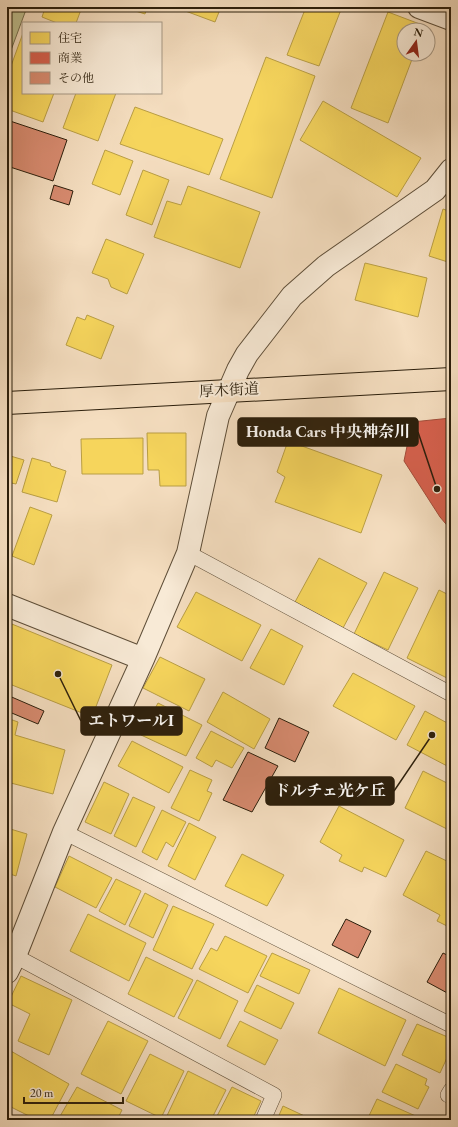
<svg xmlns="http://www.w3.org/2000/svg" width="458" height="1127" viewBox="0 0 458 1127" font-family="'EB Garamond','Noto Serif JP',serif">
	<style>
		.green { fill: #bfc090; stroke: #756f4e }
		.homes { fill: #f6d55c; stroke: #b99e44 }
		.shops { fill: #d6604d; stroke: #a34c39 }
		.building { fill: #d88b70; stroke: #2b1e0b }
		.lines { fill: none; stroke-linecap: round; stroke-linejoin: round }
		.service-casing { stroke: #5e4e38; stroke-width: 16 }
		.minor-casing { stroke: #5e4e38; stroke-width: 24 }
		.primary-casing { stroke: #2b1e0b; stroke-width: 24 }
		.service { stroke: #f8ead6; stroke-width: 15 }
		.minor { stroke: #f8ead6; stroke-width: 22 }
		.primary { stroke: #f5dec0; stroke-width: 22 }
		.labels { text-anchor: middle; stroke-width: 4; stroke-linejoin: round; paint-order: stroke }
		.street-label { font-size: 15px; fill: #2b1e0b; stroke: #f8ead6 }
		.leader { fill: none; stroke: #2b1e0b; stroke-width: 1.5 }
		.callout-dot { fill: #2b1e0b; stroke: #f8ead6; stroke-width: 1.5 }
		.callout { fill: #2b1e0b; stroke: #2b1e0b; stroke-width: 1.5 }
		.callout-label { font-size: 16px; text-anchor: middle; font-weight: bold; fill: #fff }
	</style>
	<rect width="100%" height="100%" fill="#f5dec0"/>
	<filter id="stains"><feTurbulence type="fractalNoise" baseFrequency=".005" numOctaves="4"/><feColorMatrix values="0 0 0 0 .2 0 0 0 0 .09 0 0 0 0 .02 0 0 0 .5 -.17"/></filter>
	<radialGradient id="worn" r=".72"><stop offset=".6" stop-color="#630" stop-opacity="0"/><stop offset="1" stop-color="#630" stop-opacity=".3"/></radialGradient>
	<!-- green -->
	<path class="green" d="M7,7H27L7,61Z"/>
	<!-- homes -->
	<path class="homes" d="M44,7H82L76,23H57L42,17L45,8Z
		M123,7H147L145,14Z
		M180,7H221L215,22L180,9Z
		M306,7H342L319,66L287,55Z
		M388,12L425,26L424,30H404V54H414L388,123L351,108Z
		M23,33V93H54L43,122L7,109V77Z
		M266,57L315,76L272,198L220,179Z
		M76,93H116L98,141L63,128Z
		M323,101L421,158L397,197L300,140Z
		M135,107L223,139L209,175L120,144Z
		M105,150L133,161L120,195L92,184Z
		M143,170L169,180L152,225L126,215Z
		M188,186L260,212L240,268L154,237L167,201L181,205Z
		M443,209L451,212V263L429,256Z
		M106,239L144,254L127,294L111,287L108,279L92,273Z
		M365,263L427,278L418,317L355,300Z
		M87,315L114,326L101,359L66,345L77,317L85,320Z
		M147,433H186V486H160L159,470H148Z
		M143,438V474H82L81,439Z
		M288,441L382,475L361,533L275,502L285,477L277,472Z
		M7,455L24,460L16,484L7,482Z
		M32,458L50,463L51,466L66,471L57,502L22,492Z
		M30,507L52,515L34,565L12,556Z
		M319,558L367,583L343,628L295,602Z
		M384,572L418,588L388,650L354,634Z
		M439,590L451,596V680L407,658Z
		M196,592L261,625L242,661L177,627Z
		M7,622L112,665L92,717L7,683Z
		M271,629L303,646L284,685L250,668Z
		M160,657L205,679L189,711L143,688Z
		M353,673L415,706L396,740L333,706Z
		M223,692L270,719L254,749L207,722Z
		M158,703L202,725L186,756L141,735Z
		M425,711L451,725V768L407,745Z
		M7,718L18,722L15,735L65,750L53,794L7,782Z
		M211,731L244,748L232,768L216,760L212,767L196,758Z
		M132,741L183,767L169,793L118,766Z
		M190,770L212,780L207,791L212,793L199,821L171,808Z
		M423,771L451,785V831L405,808Z
		M104,782L129,794L111,834L85,822Z
		M133,797L155,807L136,847L114,836Z
		M339,806L404,840L386,877L364,867L362,872L339,861L342,855L320,842Z
		M162,810L186,822L173,847L166,842L157,860L142,852Z
		M189,823L216,837L195,880L168,866Z
		M7,828L27,834L16,876L7,873Z
		M426,851L451,863V928L437,921L440,915L403,895Z
		M242,854L284,875L267,906L225,886Z
		M69,856L112,878L96,908L55,887Z
		M116,879L141,891L125,925L99,911Z
		M145,893L168,905L153,938L129,926Z
		M173,906L214,924L192,969L153,950Z
		M88,914L146,943L129,981L70,951Z
		M225,936L267,956L248,993L199,969L211,948L217,951Z
		M272,953L310,970L299,994L260,976Z
		M146,957L193,980L174,1017L128,994Z
		M21,976L72,1000L49,1055L18,1041L30,1014L8,1003Z
		M197,980L238,1001L220,1039L178,1018Z
		M257,985L294,1003L281,1029L244,1011Z
		M339,988L406,1020L385,1066L318,1033Z
		M108,1021L148,1041L121,1094L81,1074Z
		M240,1021L278,1040L265,1065L227,1046Z
		M417,1024L450,1038L447,1044L451,1045V1049L440,1073L402,1055Z
		M9,1050L69,1084L50,1120H37L7,1105V1054Z
		M150,1054L184,1071L161,1118L126,1101Z
		M396,1064L427,1079L425,1085L429,1087L418,1109L382,1092Z
		M188,1071L226,1090L211,1120H165Z
		M77,1087L122,1110L117,1120H62L59,1118Z
		M232,1087L261,1101L252,1120H215Z
		M377,1099L418,1117L417,1120H367Z
		M283,1106L311,1119L310,1120H277Z"/>
	<!-- shops -->
	<path class="shops" d="M451,418V530L440,517L404,461L412,422Z"/>
	<!-- building -->
	<path class="building" d="M7,120L67,140L53,181L7,166Z
		M54,185L73,191L69,205L50,199Z
		M7,695L44,711L38,724L7,711Z
		M279,718L309,732L295,762L265,748Z
		M248,752L278,766L252,812L223,800Z
		M346,919L371,931L358,958L332,945Z
		M443,953L451,957V995L427,982Z"/>
	<g class="lines">
		<defs>
			<path id="service" d="M188,553L451,694
				M64,832L451,1025
				M15,956L274,1095L263,1120
				M448,1095L451,1090"/>
			<path id="minor" d="M419,7L451,19
				M7,605L143,659
				M7,972L15,956L64,832L143,659L188,553L218,416L238,370L247,354L292,296L326,266L435,190L451,170"/>
			<path id="primary" d="M7,403L451,379"/>
		</defs>
		<!-- service casing -->
		<use href="#service" class="service-casing"/>
		<!-- minor casing -->
		<use href="#minor" class="minor-casing"/>
		<!-- primary casing -->
		<use href="#primary" class="primary-casing"/>
		<!-- service -->
		<use href="#service" class="service"/>
		<!-- minor -->
		<use href="#minor" class="minor"/>
		<!-- primary -->
		<use href="#primary" class="primary"/>
	</g>
	<g class="labels">
		<!-- street labels -->
		<g class="street-label">
			<text transform="translate(229 390) rotate(-3)" y="5">厚木街道</text>
		</g>
	</g>
	<!-- callouts -->
	<path class="leader" d="M437 489L418 432M58 674L81 721M432 735L394 791"/>
	<g class="callout-dot">
		<circle cx="437" cy="489" r="4"/>
		<circle cx="58" cy="674" r="4"/>
		<circle cx="432" cy="735" r="4"/>
	</g>
	<g class="callout">
		<rect x="238" y="418" width="180" height="28" rx="4"/>
		<rect x="81" y="707" width="101" height="28" rx="4"/>
		<rect x="266" y="777" width="128" height="28" rx="4"/>
	</g>
	<g class="callout-label">
		<text x="328" y="437">Honda Cars 中央神奈川</text>
		<text x="131" y="726">エトワールⅠ</text>
		<text x="330" y="796">ドルチェ光ケ丘</text>
	</g>
	<!-- margin -->
	<rect width="458" height="1127" fill="none" stroke="#f5dec0" stroke-width="24"/>
	<rect x="8" y="8" width="442" height="1111" fill="none" stroke="#2b1e0b" stroke-width="2"/>
	<rect x="12" y="12" width="434" height="1103" fill="none" stroke="#2b1e0b"/>
	<!-- legend -->
	<rect x="22" y="22" width="140" height="72" fill="#f8ead6" stroke="#a69885"/>
	<rect x="30" y="32" width="20" height="12" fill="#f6d55c" stroke="#a69885"/>
	<text x="58" y="42" font-size="12" fill="#2b1e0b">住宅</text>
	<rect x="30" y="52" width="20" height="12" fill="#d6604d" stroke="#a69885"/>
	<text x="58" y="62" font-size="12" fill="#2b1e0b">商業</text>
	<rect x="30" y="72" width="20" height="12" fill="#d88b70" stroke="#a69885"/>
	<text x="58" y="82" font-size="12" fill="#2b1e0b">その他</text>
	<!-- north arrow -->
	<g transform="translate(416 42) rotate(14)"><circle r="19" fill="#f8ead6" stroke="#a69885"/>
	<path d="M0-3L7 15L0 10L-7 15Z" fill="#8f2418"/>
	<text y="-6" font-size="11" font-weight="bold" text-anchor="middle" fill="#2b1e0b">N</text>
	</g>
	<!-- scale -->
	<path d="M24 1097v6h99v-6" fill="none" stroke="#2b1e0b" stroke-width="2"/>
	<text x="30" y="1097" font-size="12" fill="#2b1e0b" stroke="#f8ead6" stroke-width="3" paint-order="stroke">20 m</text>
	<rect width="100%" height="100%" filter="url(#stains)"/>
	<rect width="100%" height="100%" fill="url(#worn)"/>
</svg>
